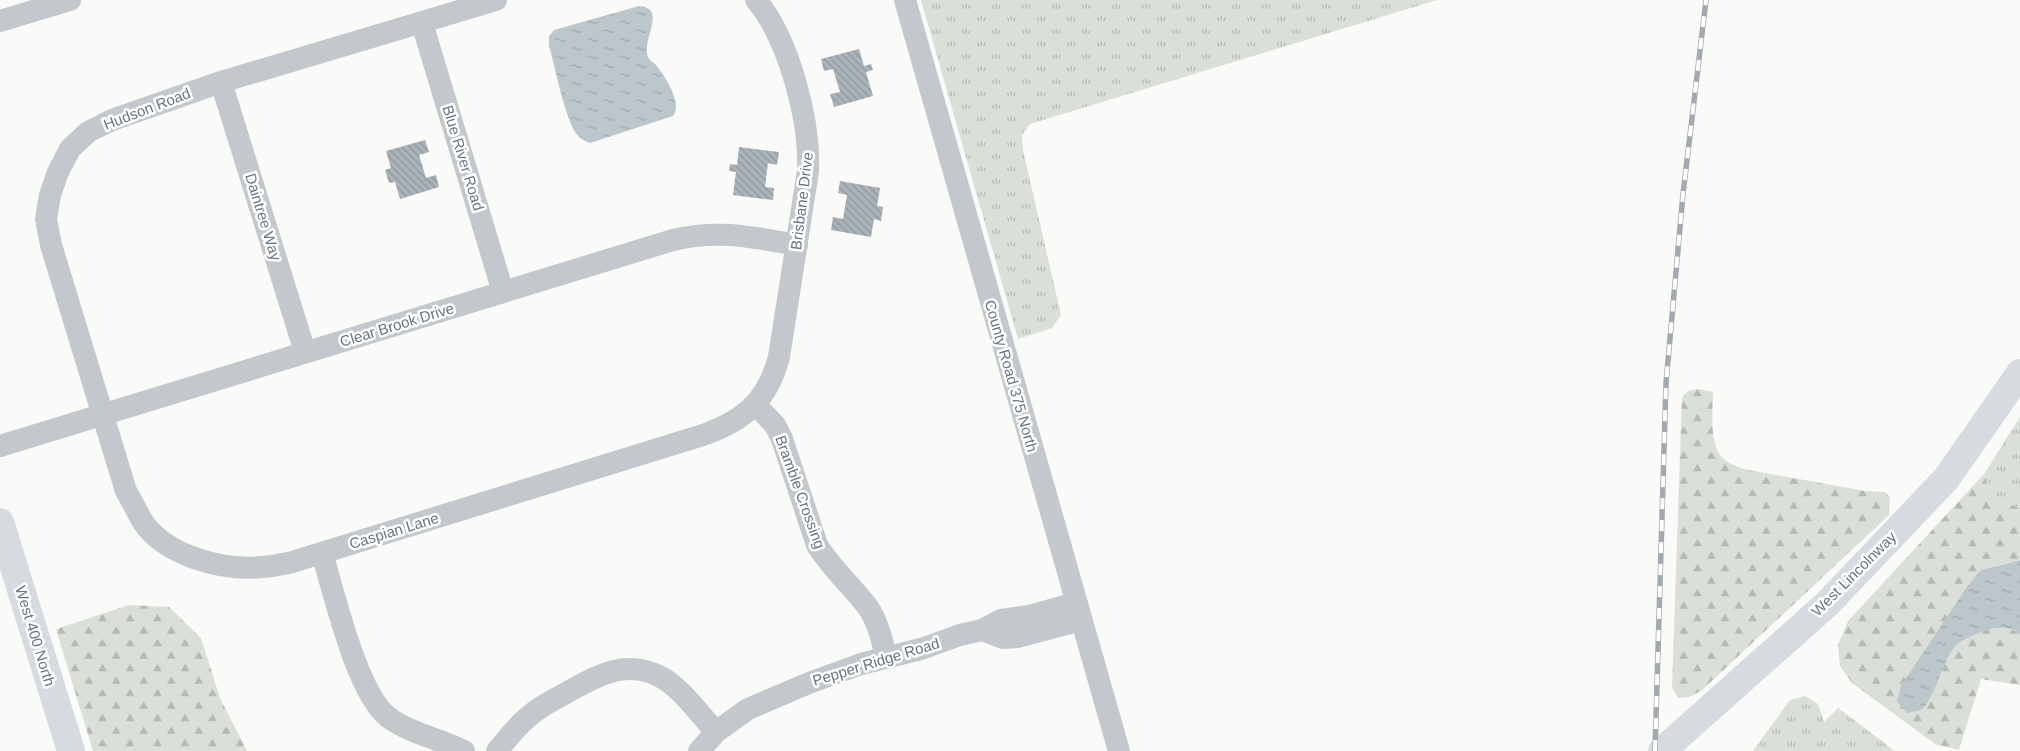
<svg xmlns="http://www.w3.org/2000/svg" width="2020" height="751" viewBox="0 0 2020 751" font-family="Helvetica,sans-serif">
	<style>
		.grass { fill: url(#grass-tufts) }
		.forest { fill: url(#forest-firs) }
		.water { fill: url(#water-ripples) }
		.building { fill: url(#building-back-hatch) }
		.lines { fill: none; stroke-linecap: round; stroke-linejoin: round }
		.minor { stroke: #c3c8cc; stroke-width: 22 }
		.major { stroke: #d6dbdf; stroke-width: 28 }
		.rail-casing { stroke: #a2aab0; stroke-width: 5.5 }
		.rail { stroke: #fff; stroke-width: 4; stroke-dasharray: 11; stroke-linecap: butt }
		.labels { text-anchor: middle; stroke-width: 5; stroke-linejoin: round; paint-order: stroke }
		.street-label { font-size: 15px; fill: #657683; stroke: #fff }
	</style>
	<defs>
		<pattern id="grass-tufts" width="24" height="20" patternUnits="userSpaceOnUse" patternTransform="scale(1.25)"><rect width="24" height="20" fill="#dadfd7"/><path d="M3 7l-1-3M5 7V3M7 7l1-3M15 17l-1-3M17 17v-4M19 17l1-3" fill="none" stroke="#b4b9b4"/></pattern>
		<pattern id="forest-firs" width="22" height="20" patternUnits="userSpaceOnUse" patternTransform="scale(1.25)"><rect width="22" height="20" fill="#dadfd7"/><path d="M5 1l3.5 6h-7zM16 11l3.5 6h-7z" fill="#b4b9b4"/></pattern>
		<pattern id="water-ripples" width="26" height="14" patternUnits="userSpaceOnUse" patternTransform="scale(1.25)"><rect width="26" height="14" fill="#bbc7cb"/><path d="M2 4q2-2 4 0t4 0M15 11q2-2 4 0t4 0" fill="none" stroke="#9ca6aa"/></pattern>
		<pattern id="building-back-hatch" width="6" height="6" patternUnits="userSpaceOnUse" patternTransform="scale(1.25)"><rect width="6" height="6" fill="#aab3b9"/><path d="M-1 5l2 2M0 0l6 6M5-1l2 2" fill="none" stroke="#8e969c"/></pattern>
	</defs>
	<rect width="100%" height="100%" fill="#fafaf8"/>
	<!-- grass -->
	<path class="grass" d="M921,0H1437L1030,124L1022,135L1023,150L1061,315L1052,328L1018,339Z
		M2020,417V506H2009L1989,493L1984,474Z
		M1805,696L1818,704L1824,722L1838,708L1895,751H1753L1790,700Z"/>
	<!-- forest -->
	<path class="forest" d="M1697,389L1713,392C1713,412 1708,446 1725,460C1730,464 1738,466 1743,469L1865,491L1885,492L1890,498L1889,515L1701,691L1689,697L1678,698L1672,687L1682,397L1688,391Z
		M1984,474L1989,493L2009,506H2020V560L1994,566L1966,588L1939,629L1929,701C1935,683 1941,662 1953,648C1967,632 2002,620 2020,634V685L1981,679L1959,750L1935,744L1852,683L1840,666L1838,645L1848,621Z
		M129,605L169,607L201,638L220,698L247,751H93L56,629Z"/>
	<!-- water -->
	<path class="water" d="M639,6C668,8 641,40 648,57C650,61 653,62 656,65C665,76 683,104 673,116L590,143C584,141 579,138 575,132C563,110 556,70 549,46V36L554,30Z
		M2020,560V634C2010,626 1998,627 1987,630C1976,634 1960,639 1953,649C1942,662 1933,704 1920,710C1916,711 1912,712 1908,713L1897,702L1901,686L1966,588L1981,570Z"/>
	<!-- building -->
	<path class="building" d="M859,49L864,66L871,64L873,70L866,72L873,96L834,107L830,94L840,92L833,69L824,71L821,59Z
		M425,140L429,152L419,155L426,178L436,175L439,187L400,199L395,182L389,183L385,170L391,168L386,151Z
		M739,147L779,152L777,165L768,163L765,187L774,188L773,200L733,195L736,172L729,171L730,164L737,165Z
		M840,181L880,188L877,206L883,207L881,221L874,219L871,237L831,230L833,217L843,219L847,195L838,193Z"/>
	<g class="lines">
		<!-- minor -->
		<path class="minor" d="M496,0L221,82L112,120L88,132L70,149L58,172L50,195L46,219L51,245L126,491C132,501 137,512 143,522C166,556 223,571 262,567C271,567 280,564 289,563L703,435C745,420 767,401 779,357L808,171C810,120 789,39 756,0
			M905,0L1119,751
			M0,21L70,0
			M422,23L503,292
			M221,82L305,352
			M756,405L775,425L782,439L817,545C831,568 851,585 867,606C878,621 882,640 886,657
			M0,446L673,240C718,229 752,237 797,245
			M322,553C334,593 357,693 388,717C409,733 440,739 464,751
			M982,630L1003,638L1017,637L1081,620
			M497,751C507,739 516,727 528,717C539,707 553,700 566,693C597,676 624,659 659,676C681,687 699,714 716,732
			M699,751L716,732L748,709L809,683L861,664L921,649L960,635L982,630L1001,620L1029,616L1075,603"/>
		<!-- major -->
		<path class="major" d="M0,522L71,751
			M1662,751L1827,604L1946,479L2020,373"/>
		<defs>
			<path id="rail" d="M1655,751L1666,383L1683,194L1706,0"/>
		</defs>
		<!-- rail casing -->
		<use href="#rail" class="rail-casing"/>
		<!-- rail -->
		<use href="#rail" class="rail"/>
	</g>
	<g class="labels">
		<!-- street labels -->
		<g class="street-label">
			<text transform="translate(147 109) rotate(-21)" y="5">Hudson Road</text>
			<text transform="translate(463 158) rotate(73)" y="5">Blue River Road</text>
			<text transform="translate(802 201) rotate(-83)" y="5">Brisbane Drive</text>
			<text transform="translate(263 217) rotate(73)" y="5">Daintree Way</text>
			<text transform="translate(397 325) rotate(-17)" y="5">Clear Brook Drive</text>
			<text transform="translate(1011 376) rotate(74)" y="5">County Road 375 North</text>
			<text transform="translate(800 492) rotate(70)" y="5">Bramble Crossing</text>
			<text transform="translate(394 531) rotate(-17)" y="5">Caspian Lane</text>
			<text transform="translate(1854 574) rotate(-45)" y="5">West Lincolnway</text>
			<text transform="translate(35 636) rotate(73)" y="5">West 400 North</text>
			<text transform="translate(876 662) rotate(-17)" y="5">Pepper Ridge Road</text>
		</g>
	</g>
</svg>
